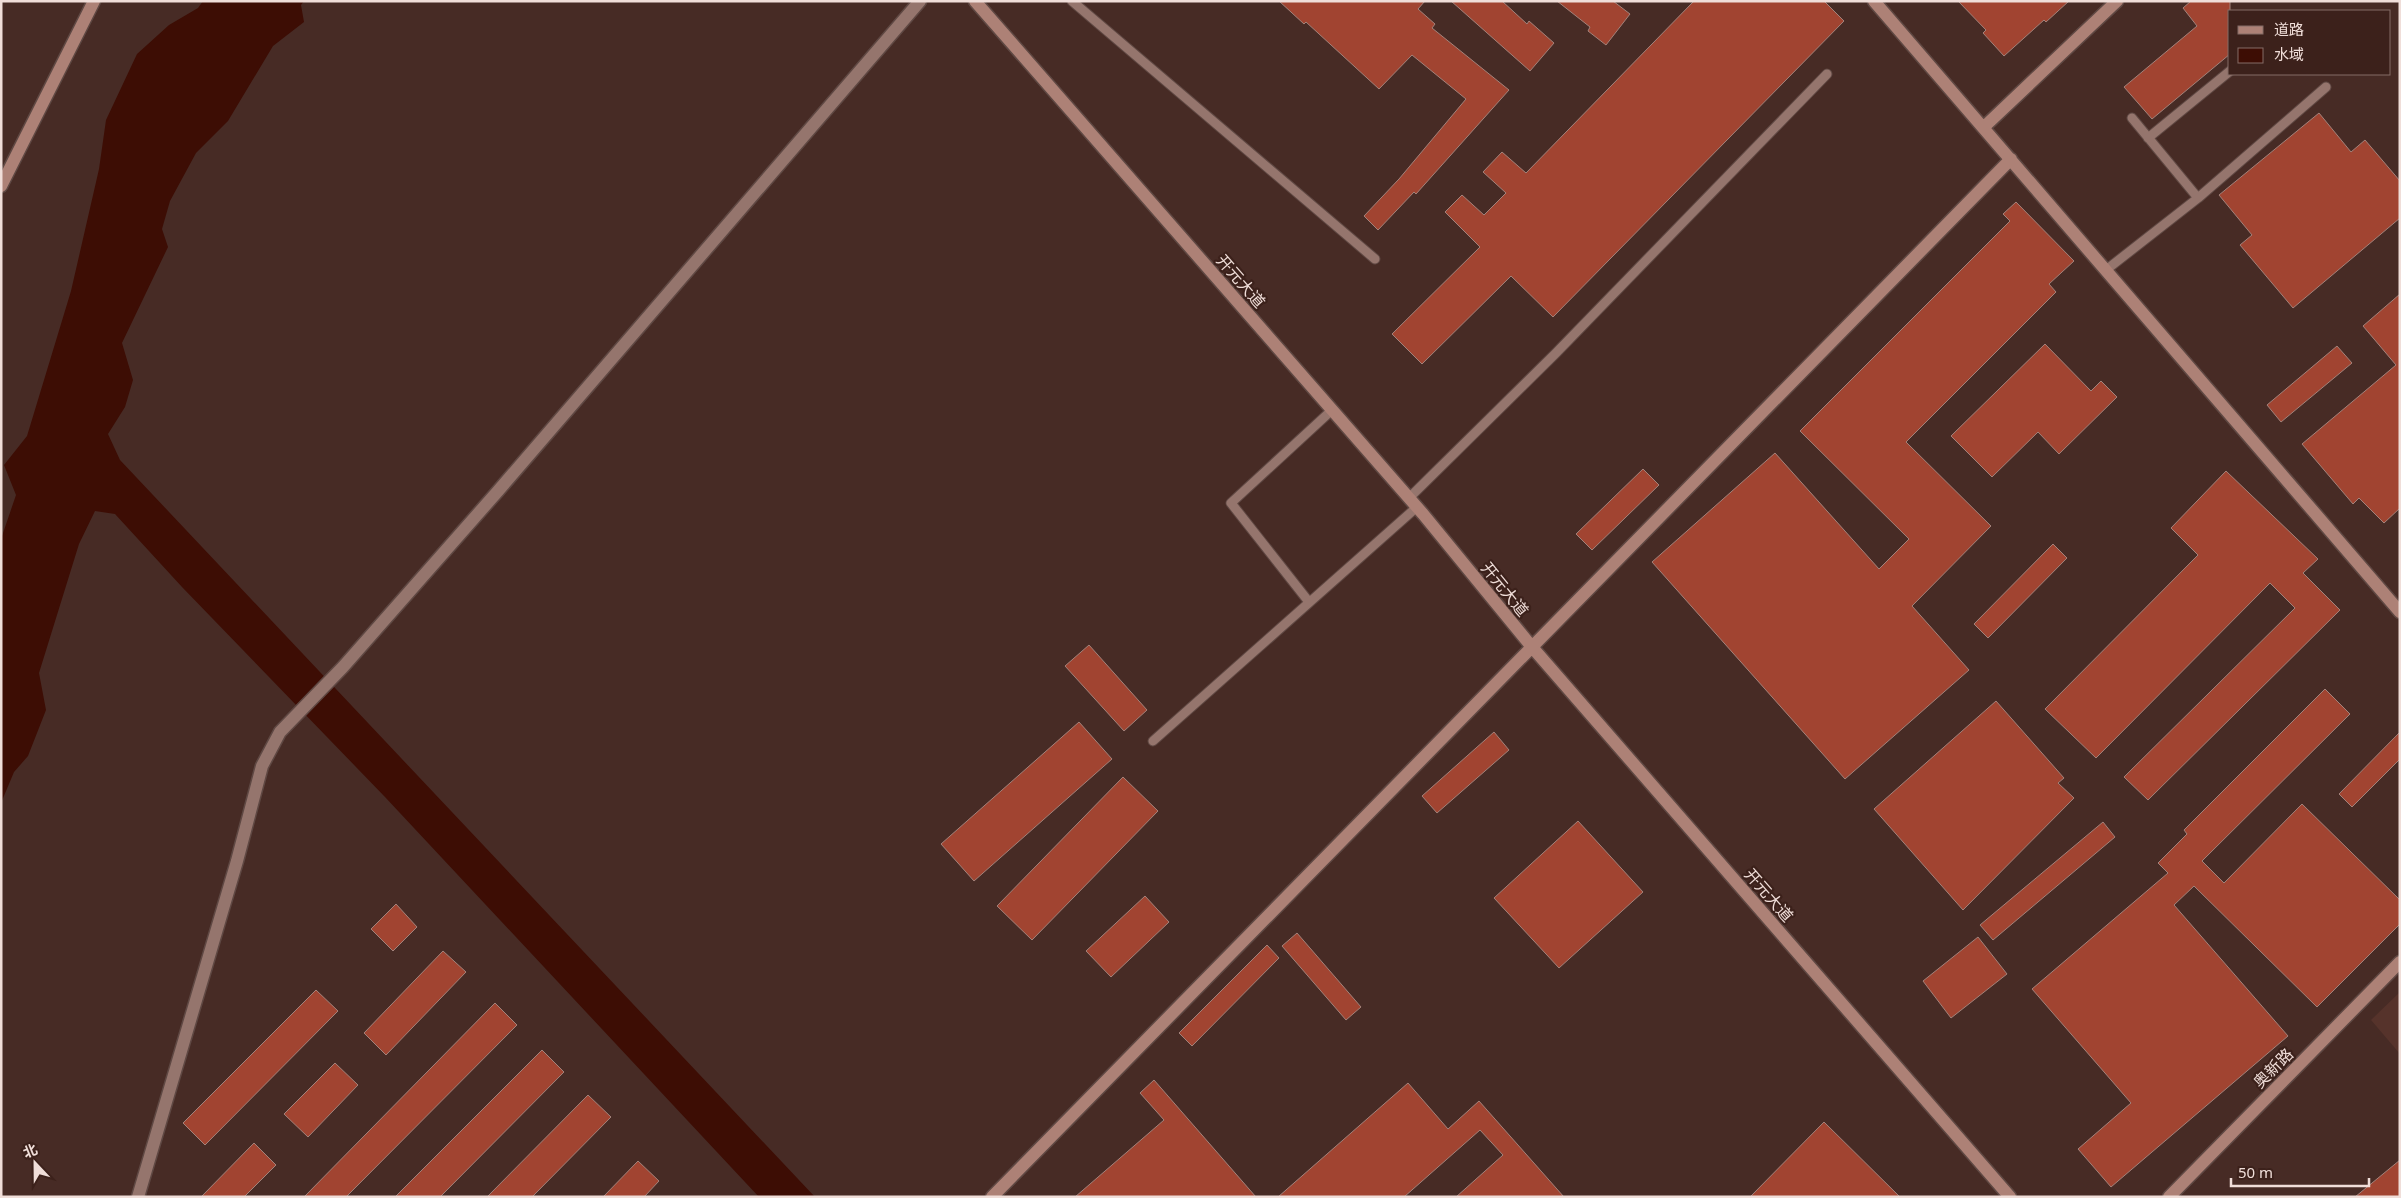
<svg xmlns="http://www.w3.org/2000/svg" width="2401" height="1198" viewBox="0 0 2401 1198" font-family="'Noto Sans','Noto Sans SC',sans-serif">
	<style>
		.built { fill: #56332b }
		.water { fill: #3d0d04 }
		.building { fill: #a14431; stroke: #a3827a }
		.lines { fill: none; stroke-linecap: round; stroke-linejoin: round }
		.lane-casing { stroke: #5f4843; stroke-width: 11 }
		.street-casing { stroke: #5f4843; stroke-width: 15 }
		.secondary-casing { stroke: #5f4843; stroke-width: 15 }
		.lane { stroke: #95756d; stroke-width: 9 }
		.street { stroke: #95756d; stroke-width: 12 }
		.secondary { stroke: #ad8176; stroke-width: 12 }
		.labels { text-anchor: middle; stroke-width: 4.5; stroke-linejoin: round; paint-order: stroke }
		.street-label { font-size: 16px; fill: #f0ded9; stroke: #3c211b }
	</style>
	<rect width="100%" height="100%" fill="#472b25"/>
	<!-- built -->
	<path class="built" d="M2400,992V1054L2371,1020Z"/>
	<!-- water -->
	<path class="water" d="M203,1H304L301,5L304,22L273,46L228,121L196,153L170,201L162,229L168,247L122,343L133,380L125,407L108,434L120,460L815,1197H759L385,797L182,587L115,514L95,511L79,544L39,673L46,710L28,756L14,772L1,803V539L16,495L4,465L27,436L71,291L99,169L106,120L137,54L169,25L198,8Z"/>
	<!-- building -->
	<path class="building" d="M1279,1H1425L1418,9L1435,24L1432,28L1509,90L1416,194L1414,192L1378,230L1364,216L1399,179L1466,99L1412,55L1379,89L1306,22L1304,24Z
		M1451,1H1502L1527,24L1529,21L1554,43L1530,71Z
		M1557,1H1613L1630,14L1606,45L1588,31L1590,27Z
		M1694,1H1824L1844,21L1553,317L1511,276L1422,364L1392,334L1480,247L1445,212L1462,195L1484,215L1506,193L1483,172L1502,152L1526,173Z
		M1958,1H2069L2046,22L2044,20L2004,56L1983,33L1986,30Z
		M2191,1H2230V54L2152,119L2124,87L2197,26L2183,8Z
		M2319,113L2351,152L2365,140L2400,181V218L2293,308L2240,245L2252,235L2219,195Z
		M2016,202L2074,261L2049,284L2056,292L1906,442L1991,526L1912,606L1969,670L1845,779L1652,562L1775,453L1879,569L1909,539L1800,431L2010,221L2003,214Z
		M2400,294V508L2384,523L2359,498L2353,504L2302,444L2396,365L2363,326Z
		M2045,344L2091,391L2101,381L2117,397L2059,454L2038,432L1992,477L1951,436Z
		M2337,346L2352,363L2281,422L2267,405Z
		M1643,469L1659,485L1592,550L1576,534Z
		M2226,471L2318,559L2303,573L2340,610L2148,800L2124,777L2295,608L2270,583L2096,758L2045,709L2198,555L2171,528Z
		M2053,544L2067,558L1988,638L1974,624Z
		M1089,645L1147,710L1124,731L1065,666Z
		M2325,689L2350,714L2202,861L2224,883L2302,804L2400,900V924L2317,1007L2194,886L2174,905L2288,1036L2111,1187L2078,1149L2131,1103L2032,989L2168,873L2158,863L2187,834L2184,830Z
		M1996,701L2064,778L2058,783L2074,798L1963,910L1874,809Z
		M1079,722L1112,759L974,881L941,844Z
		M1494,732L1509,750L1437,813L1422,796Z
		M2400,732V759L2352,807L2339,794Z
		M1123,777L1158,811L1032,940L997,906Z
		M1578,821L1643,892L1559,968L1494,898Z
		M2103,822L2115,837L1993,940L1980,925Z
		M1145,896L1169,922L1111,977L1086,951Z
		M396,904L417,927L393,951L371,929Z
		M1297,933L1361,1007L1346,1020L1282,946Z
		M1978,937L2007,974L1951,1018L1923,981Z
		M1267,945L1279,958L1192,1046L1179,1033Z
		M443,951L466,972L386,1055L364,1033Z
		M316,990L338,1011L205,1145L183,1123Z
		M495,1003L517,1025L346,1197H304Z
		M542,1050L564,1072L440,1197H395Z
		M335,1063L358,1085L308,1137L284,1114Z
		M1154,1080L1256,1197H1075L1164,1120L1140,1093Z
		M1408,1083L1448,1129L1479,1101L1564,1197H1456L1503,1155L1480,1130L1404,1197H1278Z
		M588,1095L611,1117L532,1197H487Z
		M1824,1122L1900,1197H1750Z
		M254,1143L276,1165L244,1197H201Z
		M2400,1160V1197H2355Z
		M638,1161L659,1181L644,1197H603Z"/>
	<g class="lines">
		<defs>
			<path id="lane" d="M1072,1L1375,259
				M2132,118L2198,198
				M2148,138L2230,71
				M2106,270L2198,198L2326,87
				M1409,498L1556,353L1827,74
				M1309,602L1231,503L1332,410
				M1153,741L1417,507"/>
			<path id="street" d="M138,1197L237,861L262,766L280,732L343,667L498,491L920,1"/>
			<path id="secondary" d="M975,1L1423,514L1532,647L2010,1197
				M1874,1L2400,612
				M1984,127L2117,1
				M1,186L94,1
				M992,1197L2011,159
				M2169,1197L2400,962"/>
		</defs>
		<!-- lane casing -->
		<use href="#lane" class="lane-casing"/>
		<!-- street casing -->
		<use href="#street" class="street-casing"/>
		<!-- secondary casing -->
		<use href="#secondary" class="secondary-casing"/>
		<!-- lane -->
		<use href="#lane" class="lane"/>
		<!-- street -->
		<use href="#street" class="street"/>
		<!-- secondary -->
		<use href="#secondary" class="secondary"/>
	</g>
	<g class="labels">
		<!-- street labels -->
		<g class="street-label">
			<text transform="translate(1241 281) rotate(49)" y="6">开元大道</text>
			<text transform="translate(1505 589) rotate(51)" y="6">开元大道</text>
			<text transform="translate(1769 895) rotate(49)" y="6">开元大道</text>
			<text transform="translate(2273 1068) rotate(-45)" y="6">奥新路</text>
		</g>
	</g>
	<!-- border -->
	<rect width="2401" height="1198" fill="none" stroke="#f0ded9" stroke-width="5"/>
	<!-- legend -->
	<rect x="2228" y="10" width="162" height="65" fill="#3c211b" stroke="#846d67"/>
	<rect x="2238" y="26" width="25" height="8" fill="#ad8176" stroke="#846d67"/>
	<text x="2274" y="35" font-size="15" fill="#f0ded9">道路</text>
	<rect x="2238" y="48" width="25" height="15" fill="#3d0d04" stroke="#846d67"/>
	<text x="2274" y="60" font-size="15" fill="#f0ded9">水域</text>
	<!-- north arrow -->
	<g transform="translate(35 1163) rotate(338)" stroke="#3c211b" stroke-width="4" paint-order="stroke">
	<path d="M0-4L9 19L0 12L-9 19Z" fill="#f0ded9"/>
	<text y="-8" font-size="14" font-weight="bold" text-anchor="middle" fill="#f0ded9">北</text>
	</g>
	<!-- scale -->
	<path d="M2231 1178v8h138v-8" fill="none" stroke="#f0ded9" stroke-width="2.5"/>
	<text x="2238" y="1178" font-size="15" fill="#f0ded9" stroke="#3c211b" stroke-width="4" paint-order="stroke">50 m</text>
</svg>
